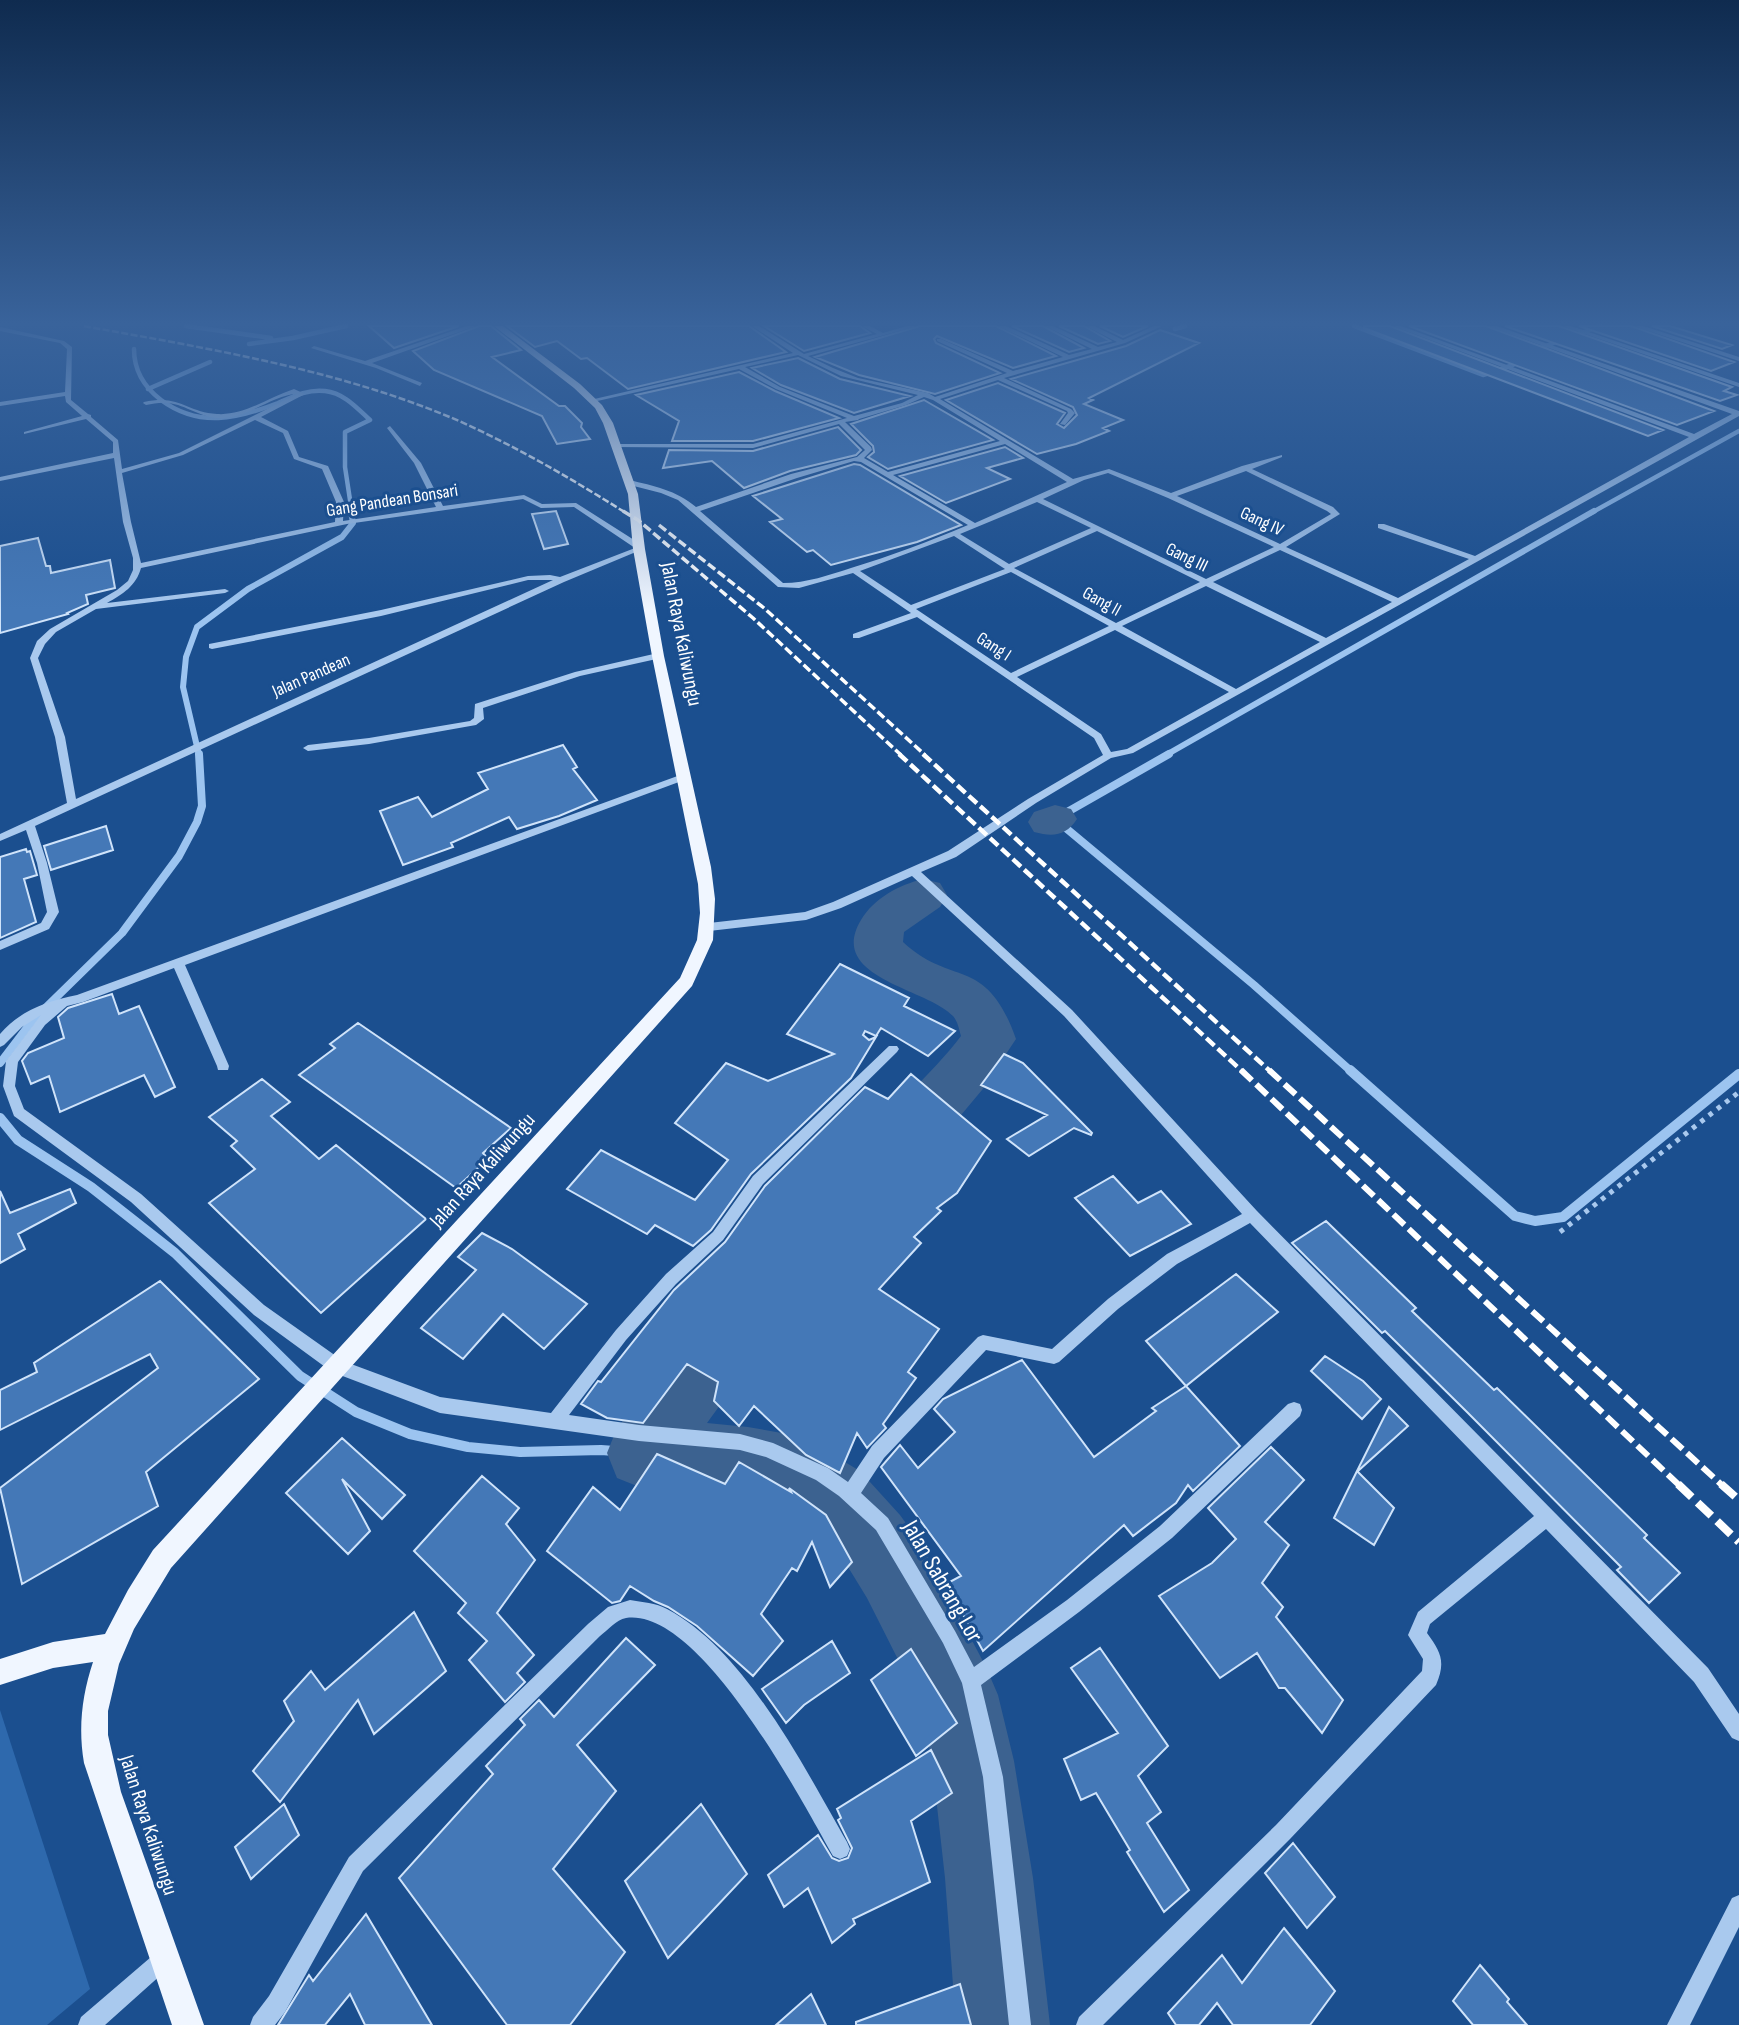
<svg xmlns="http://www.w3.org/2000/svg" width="1739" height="2025" viewBox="0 0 1739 2025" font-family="'Sofia Sans Condensed',sans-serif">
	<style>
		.green { fill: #2e69ad }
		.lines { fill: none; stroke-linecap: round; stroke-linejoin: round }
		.stream-far3 { stroke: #9cc4f0; stroke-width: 4.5 }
		.stream-far2 { stroke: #9cc4f0; stroke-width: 6 }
		.stream-far1 { stroke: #9cc4f0; stroke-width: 8 }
		.stream { stroke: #9cc4f0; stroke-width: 10 }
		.river { fill: #3c6290; fill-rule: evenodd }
		.building { fill: #4478b7; stroke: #cfe3fa; stroke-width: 2 }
		.path { stroke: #a9c9ee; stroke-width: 5; stroke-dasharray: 4.5 6; stroke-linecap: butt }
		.minor { fill: #a9c9ee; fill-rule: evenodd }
		.major { fill: #f0f6ff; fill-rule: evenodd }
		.rail-far4 { stroke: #fff; stroke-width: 2.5; stroke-dasharray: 7 2.5; stroke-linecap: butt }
		.rail-far3 { stroke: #fff; stroke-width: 3.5; stroke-dasharray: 9 3.5; stroke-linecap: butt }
		.rail-far2 { stroke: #fff; stroke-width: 4.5; stroke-dasharray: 11 4.5; stroke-linecap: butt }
		.rail-far1 { stroke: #fff; stroke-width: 6; stroke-dasharray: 15 6; stroke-linecap: butt }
		.rail { stroke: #fff; stroke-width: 8; stroke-dasharray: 19 8; stroke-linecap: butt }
		.labels { text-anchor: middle; stroke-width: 6; stroke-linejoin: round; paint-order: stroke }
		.far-street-label { font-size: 18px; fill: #fff; stroke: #1b4f8f }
		.street-label { font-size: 21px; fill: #fff; stroke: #1b4f8f }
		.near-street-label { font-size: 24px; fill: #fff; stroke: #1b4f8f }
	</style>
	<rect width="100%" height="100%" fill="#1b4f8f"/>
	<!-- green -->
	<path class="green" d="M0,1710L90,1989L47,2025H0Z"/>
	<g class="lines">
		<!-- stream-far3 -->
		<path class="stream-far3" d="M186,326L271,338
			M1354,326L1483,375L1513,365L1516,362L1515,357
			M1175,329L1185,326
			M249,344L293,338L346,326
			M134,349C134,371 144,387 161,400C199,428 237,419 278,403C294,396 308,389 325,391C344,393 357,408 370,420L345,432V467L352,513
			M1532,351L1600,326
			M148,389L210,362
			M1591,513L1739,431"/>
		<!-- stream-far2 -->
		<path class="stream-far2" d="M199,755L183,687L186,657L197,627L248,589L342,537L353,523L351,511
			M1166,755L1594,511"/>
		<!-- stream-far1 -->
		<path class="stream-far1" d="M1169,754L1055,819L1254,985L1352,1072
			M0,1063L33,1020L122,933L179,856L197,822L202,806L199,754"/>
		<!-- stream -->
		<path class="stream" d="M1350,1070L1515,1216L1535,1221L1563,1217L1739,1074
			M0,1118L18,1140L91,1187L175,1253L300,1376L356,1412L410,1434L468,1447L520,1452L601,1450L642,1453"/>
		<!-- river -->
		<path class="river" d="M1055,805L1071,809L1077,819C1066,836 1053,837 1034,832L1028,822L1034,812Z
			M923,879L940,883L947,895L940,907L904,932L903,942C952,988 986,954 1016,1039L982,1090L915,1170L894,1177L873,1170L865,1153C886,1110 932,1075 961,1036C959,1029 958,1022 953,1016C927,988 826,978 861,920C874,898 899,885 923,879Z
			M746,1287L769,1296L778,1317L769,1338L707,1423L748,1427L793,1435L818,1446L860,1471L900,1515L921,1544L986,1667L998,1695L1014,1761L1033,1878L1050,2025H956L945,1878L932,1761L920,1703L867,1598L848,1567L810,1521L781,1504L748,1497L642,1488L617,1478L607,1453L617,1428L723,1296Z"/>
	</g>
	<!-- building -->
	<path class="building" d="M369,326H459L394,348Z
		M479,326H491L521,350L492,357L559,406H565L582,423L581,427L590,439L557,444L542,416L434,370L413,351Z
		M507,326H749L786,352L628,389L587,358L581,359L557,341L535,347Z
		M764,326H860L870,333L804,351Z
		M920,326H996L1056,356L1013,368L937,336L934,339L936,343L1000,373L935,394L859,375L815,357Z
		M1012,326H1043L1084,348L1069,352Z
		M1059,326H1084L1110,341L1098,344Z
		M1100,326H1148L1123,337Z
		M1364,326H1390L1663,430L1648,436L1364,328Z
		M1409,326H1486L1714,411L1677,425Z
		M1505,326H1559L1732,387L1724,391L1737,395L1720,401Z
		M1579,326H1631L1734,362L1711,371Z
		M1652,326H1670L1732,345L1722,349Z
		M1160,330L1199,343L1089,398L1093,400L1084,404L1123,420L1103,428L1109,431L1076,444L1037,454L946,400L998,383L1065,413L1057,424L1064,428L1077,415L1073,407L1011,379L1126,346Z
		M798,358L840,379L910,396L854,413L781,385L752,368Z
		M739,372L775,391L839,418L753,441H672L679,421L636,395Z
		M924,400L993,440L888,469L868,457L874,452L873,446L851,424Z
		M838,427L861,450L856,455L790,471L744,488L712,461L663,468L669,450L753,451Z
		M1005,447L1023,458L987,468L1010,479L946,503L900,476Z
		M854,464L860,465L961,525L917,542L831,565L813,550L807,552L770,522L782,519L753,496Z
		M556,511L568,544L544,549L532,514Z
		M38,538L46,566H50L51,573L110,560L115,588L86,595L88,604L67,613L68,614L0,633V546Z
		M563,745L577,767L573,769L597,800L559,816L517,829L509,817L451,843L453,847L403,865L380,811L418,797L432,817L488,789L478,773Z
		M106,826L113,850L51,870L44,846Z
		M26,849L27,852L30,851L37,875L24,879L36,922L0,938V857Z
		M840,964L909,998L904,1006L955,1031L928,1056L881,1028L876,1036L865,1031L863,1035L869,1040L876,1037L851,1078L751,1174L711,1230L693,1246L655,1225L647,1234L567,1189L601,1150L695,1200L728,1160L675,1123L726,1063L768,1081L834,1054L787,1034Z
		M112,994L119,1014L139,1006L175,1087L155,1097L144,1075L60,1112L49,1076L31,1084L22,1061L28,1053L64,1038L58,1017L68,1008Z
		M358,1023L511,1128L483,1153L488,1159L456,1188L299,1075L335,1048L330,1044Z
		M1004,1054L1023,1063L1092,1133L1091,1135L1074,1128L1029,1156L1007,1139L1047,1115L981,1085Z
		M911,1074L991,1141L957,1193L937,1208L941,1211L914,1237L921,1243L879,1289L939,1329L908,1372L916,1378L883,1424L886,1428L867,1448L857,1433L840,1473L806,1455L754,1406L739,1426L714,1401L718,1382L687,1364L643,1423L607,1418L581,1404L598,1381L601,1382L674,1290L725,1242L765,1186L865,1087L888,1099Z
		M262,1079L290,1102L271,1116L319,1159L336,1145L426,1219L321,1313L209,1203L255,1169L231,1146L237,1141L209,1117Z
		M1113,1176L1138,1203L1161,1191L1191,1224L1130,1256L1075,1198Z
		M70,1189L76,1203L18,1234L25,1249L0,1263V1191L10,1213Z
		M1326,1221L1416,1308L1412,1311L1494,1390L1497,1388L1647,1535L1644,1538L1680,1573L1649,1603L1617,1570L1621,1567L1467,1412L1385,1331L1382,1333L1292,1243Z
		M482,1233L512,1249L587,1304L544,1349L503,1314L463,1359L421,1328L476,1270L458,1257Z
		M1236,1274L1278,1312L1186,1386L1146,1341Z
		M160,1281L259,1379L146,1472L158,1506L22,1584L0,1488L158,1368L150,1354L0,1430V1390L37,1372L34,1363Z
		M1325,1356L1363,1381L1381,1399L1362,1419L1311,1371Z
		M1022,1360L1094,1457L1156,1411L1152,1408L1186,1386L1240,1446L1193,1491L1188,1485L1176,1503L1133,1536L1124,1525L983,1651L946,1584L961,1576L881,1467L900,1445L918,1468L955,1432L934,1409L943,1399Z
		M1389,1407L1408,1426L1359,1470L1358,1469Z
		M342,1438L405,1495L382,1519L342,1479L370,1531L348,1554L286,1493Z
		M1271,1447L1304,1480L1265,1522L1289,1545L1262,1583L1283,1607L1276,1617L1343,1700L1322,1733L1285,1688H1279L1257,1653L1220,1678L1159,1596L1212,1563L1236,1539L1208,1508Z
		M657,1454L725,1484L739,1462L791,1492L789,1488L826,1515L852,1562L830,1587L812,1542L797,1571L792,1568L761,1614L783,1641L753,1676L697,1626L668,1607L654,1601L630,1586L620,1601L612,1603L547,1551L593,1487L620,1510Z
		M1357,1471L1394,1508L1374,1545L1334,1518Z
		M482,1476L519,1508L506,1524L535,1560L497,1613L534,1655L517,1673L525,1682L505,1702L469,1660L487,1641L458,1613L466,1603L414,1551Z
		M414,1612L446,1671L374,1734L358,1700L280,1802L253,1771L294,1721L284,1701L311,1671L325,1690Z
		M626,1638L655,1665L577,1745L616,1791L553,1869L625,1952L570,2025H507L399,1878L493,1774L486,1766L525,1725L520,1719L539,1700L554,1717Z
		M832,1641L850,1673L804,1705L786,1723L762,1689Z
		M1100,1648L1168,1746L1138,1776L1161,1812L1147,1823L1189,1890L1164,1912L1127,1852L1130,1850L1096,1793L1081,1800L1064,1759L1118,1733L1071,1668Z
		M911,1649L957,1723L916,1756L871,1680Z
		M931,1750L952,1793L911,1821L930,1882L853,1919L855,1924L832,1943L808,1888L784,1907L768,1875L818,1835L832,1858L839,1861L848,1858L852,1848L838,1820L841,1818L837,1809Z
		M284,1804L299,1835L251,1879L235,1847Z
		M701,1804L747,1874L668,1958L625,1881Z
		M1293,1843L1335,1897L1307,1928L1265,1873Z
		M366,1914L432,2025H365L350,1994L325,2025H278L309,1975L313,1981Z
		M1284,1928L1335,1991L1310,2025H1233L1217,2003L1199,2025H1176L1168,2013L1222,1955L1242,1983Z
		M1480,1965L1509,1999L1507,2002L1527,2025H1473L1453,2001Z
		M960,1984L971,2025H856V2022Z
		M811,1994L826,2025H776Z"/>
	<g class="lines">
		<!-- path -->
		<path class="path" d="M1560,1232L1739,1092"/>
		<!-- minor -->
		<path class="minor" d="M467,326H476L372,363L422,383L420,386L376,368L311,348L314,346L365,361Z
			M752,326H759L804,354L877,334L862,326H870L883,333L907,326H917L808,356L833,368L858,378L928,393L935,397L1007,373L937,341V339H941L1013,371L1063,357L998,326H1006L1069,355L1092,349L1045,326H1053L1098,347L1117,342L1086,326H1094L1123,340L1154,326H1162L1125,343L1004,378L1071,409L1075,413L1065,425L1060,424L1068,413L1067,411L998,380L940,399L1073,479L1109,469L1171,493L1242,466L1282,455V457L1252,469L1333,507L1340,514L1286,547L1398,598L1469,559L1378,528V524H1384L1475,556L1689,437L1393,326H1401L1694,434L1732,414L1488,326H1497L1739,411V416L1133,753L1111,758L1036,803L956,857L921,872L1072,1010L1257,1211L1708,1668L1739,1714V1741L1732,1738L1694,1682L1546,1529L1430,1624L1427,1633C1441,1652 1446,1662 1436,1685L1290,1839L1103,2025H1076L1079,2017L1276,1825L1422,1671L1423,1659L1408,1635L1418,1612L1534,1516L1250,1223L1177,1264L1118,1309L1059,1362L1054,1364L986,1350L884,1458L861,1493L888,1518L955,1631L974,1667L1067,1600L1160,1526L1288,1404L1294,1402L1300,1404L1302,1410L1300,1416L1172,1538L1079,1612L981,1685L1003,1777L1031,2025H1009L983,1777L962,1683L943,1643L876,1530L839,1496L816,1480L766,1457L740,1450L639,1441L440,1413L332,1372L254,1315L131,1202L14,1116L3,1086L6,1061L41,1015L22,1027L4,1045L0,1047V1034C21,1010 47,1001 77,995L683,774L688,777L687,779L185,965L229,1066L228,1070H218L217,1066L174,968L83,1002L67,1006L45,1025L18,1062L15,1086L24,1109L141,1194L264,1305L343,1361L440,1397L551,1413L616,1330L666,1274L713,1232L753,1176L889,1046H897L899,1049L897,1052L763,1184L723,1240L676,1284L626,1340L569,1415L639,1425L740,1434L773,1443L828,1468L848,1482L872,1446L978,1337L983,1335L1052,1349L1108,1299L1167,1254L1242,1214L1064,1016L912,876L841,908L806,920L709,931L703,927L709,923L805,912L833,902L948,851L1028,799L1103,755L1094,738L917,617L859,638H853V634L911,613L853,573L799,588L778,587L678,500L661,493L626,484V480H629C654,486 676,490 696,507L791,474L857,457L865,450L839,424L753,448L613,447L612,446L615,444H753L847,418L776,389L739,369L593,402L590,400L793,353ZM798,355L841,376L918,395L902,403L854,416L780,387L745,367ZM924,397L933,400L1000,441L888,472L864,458L872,450L871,447L845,422L858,420L859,419L906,405ZM1005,444L1067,482L975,523L893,475ZM854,461L861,462L968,525C930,541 891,556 851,568C829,575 807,583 783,583L700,511L797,478ZM1246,471L1327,511L1331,514L1280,544L1177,496ZM1108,473L1168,498L1274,547L1206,579L1043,499L1084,480ZM1037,502L1091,528L1009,564L960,534ZM1097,531L1200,582L1116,623L1014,568ZM954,536L1005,569L911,605L860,571ZM1280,550L1392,602L1326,638L1213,582ZM1011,572L1109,626L1011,673L916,609ZM1206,586L1320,642L1236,689L1122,626ZM1115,630L1229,692L1127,749L1111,752L1101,734L1017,677Z
			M1562,326H1571L1739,383V387Z
			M1634,326H1643L1739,357V361Z
			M0,327L64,341L72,347L71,400L88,414L91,415V417L118,440L122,469L179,453L297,394C276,394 250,416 225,418C202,420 188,405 168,403C160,402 153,404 146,405L143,403L144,402C180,394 186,412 217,414C244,416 269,397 294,389L305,394L261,417L288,431L299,457L328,466L344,502L343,521L436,507L414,463L387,428L390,426L421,463L443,506L524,495L542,504L576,503L642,545L643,549L564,582L35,826L47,863L59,912L49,929L0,950V941L41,923L47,912L37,863L26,830L0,841V834L67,803L55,737L30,658L37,641L50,629L117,590L128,581L133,570V558L123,522L114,458L0,481V477L113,453V442L86,419L24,434V432L82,416L66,402L65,396L0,406V402L65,392L67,349L60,343L0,331ZM255,420L283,433L294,459L322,469L336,502L335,522L141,563L131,522L122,473L183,455ZM523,499L541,508L574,507L635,548L560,577L550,575L528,576L381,610L209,644V648L212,649L381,616L528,580H553L76,799L65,737L38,658L45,644L56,632L96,609L225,593L229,591L225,589L107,603C123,594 136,586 141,568L347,524Z
			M658,653L662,656L661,658L580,676L483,708L484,719L476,725L369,744L308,751L303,748L308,745L369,738L470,721L474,718L475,704L575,672Z
			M630,1600C642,1602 656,1603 667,1609C745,1650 804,1767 847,1842L850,1849L847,1856L840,1859L833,1856C802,1801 700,1607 626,1618C616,1620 608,1630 600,1636L363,1871L285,2012L275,2025H250L253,2017L269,1996L349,1857L588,1624L608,1607Z
			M1739,1895V1927L1690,2025H1667L1732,1898Z
			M165,1947L172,1951L176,1958L172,1965L105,2025H78L81,2017L158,1951Z"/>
		<!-- major -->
		<path class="major" d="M494,326H503L580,384L602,405L613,423L638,494L645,549L664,656L711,867L715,899L713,940L692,986L171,1568L134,1629L119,1664L108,1711V1735L121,1792L204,2025H172L84,1763C78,1728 82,1695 93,1662L53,1668L0,1685V1659L53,1642L105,1634L128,1590L153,1550L680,978L697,940L700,913L698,884L652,656L633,549L628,494L603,423L595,408L574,388Z"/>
		<!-- rail-far4 -->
		<path class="rail-far4" d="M84,326C210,349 341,370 459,421C517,447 572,479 626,513"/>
		<!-- rail-far3 -->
		<path class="rail-far3" d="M623,511L638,520L753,618L901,755
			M659,525L764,608L925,755"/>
		<!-- rail-far2 -->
		<path class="rail-far2" d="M899,754L1243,1072
			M923,754L1271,1072"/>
		<!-- rail-far1 -->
		<path class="rail-far1" d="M1241,1070L1680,1486
			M1269,1070L1723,1486"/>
		<!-- rail -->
		<path class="rail" d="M1678,1484L1739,1542
			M1721,1484L1739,1500"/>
	</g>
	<!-- sky -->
	<linearGradient id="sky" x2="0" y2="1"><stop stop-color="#0f2b4f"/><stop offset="0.53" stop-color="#39639b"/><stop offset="1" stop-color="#39639b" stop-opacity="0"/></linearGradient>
	<rect width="1739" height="610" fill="url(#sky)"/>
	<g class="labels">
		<!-- far-street labels -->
		<g class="far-street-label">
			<text transform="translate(392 500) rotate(-9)" y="6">Gang Pandean Bonsari</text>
			<text transform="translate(1262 521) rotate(25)" y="6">Gang IV</text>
			<text transform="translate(1187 557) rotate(26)" y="6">Gang III</text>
			<text transform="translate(1102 601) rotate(29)" y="6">Gang II</text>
			<text transform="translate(994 646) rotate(33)" y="6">Gang I</text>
			<text transform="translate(311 675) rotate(-24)" y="6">Jalan Pandean</text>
		</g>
		<!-- street labels -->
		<g class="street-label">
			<text transform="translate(682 634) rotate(79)" y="7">Jalan Raya Kaliwungu</text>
			<text transform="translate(482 1170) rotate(-48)" y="7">Jalan Raya Kaliwungu</text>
			<text transform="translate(149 1825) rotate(72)" y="7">Jalan Raya Kaliwungu</text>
		</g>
		<!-- near-street labels -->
		<g class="near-street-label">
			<text transform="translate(943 1581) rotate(60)" y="8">Jalan Sabrang Lor</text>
		</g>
	</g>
</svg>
